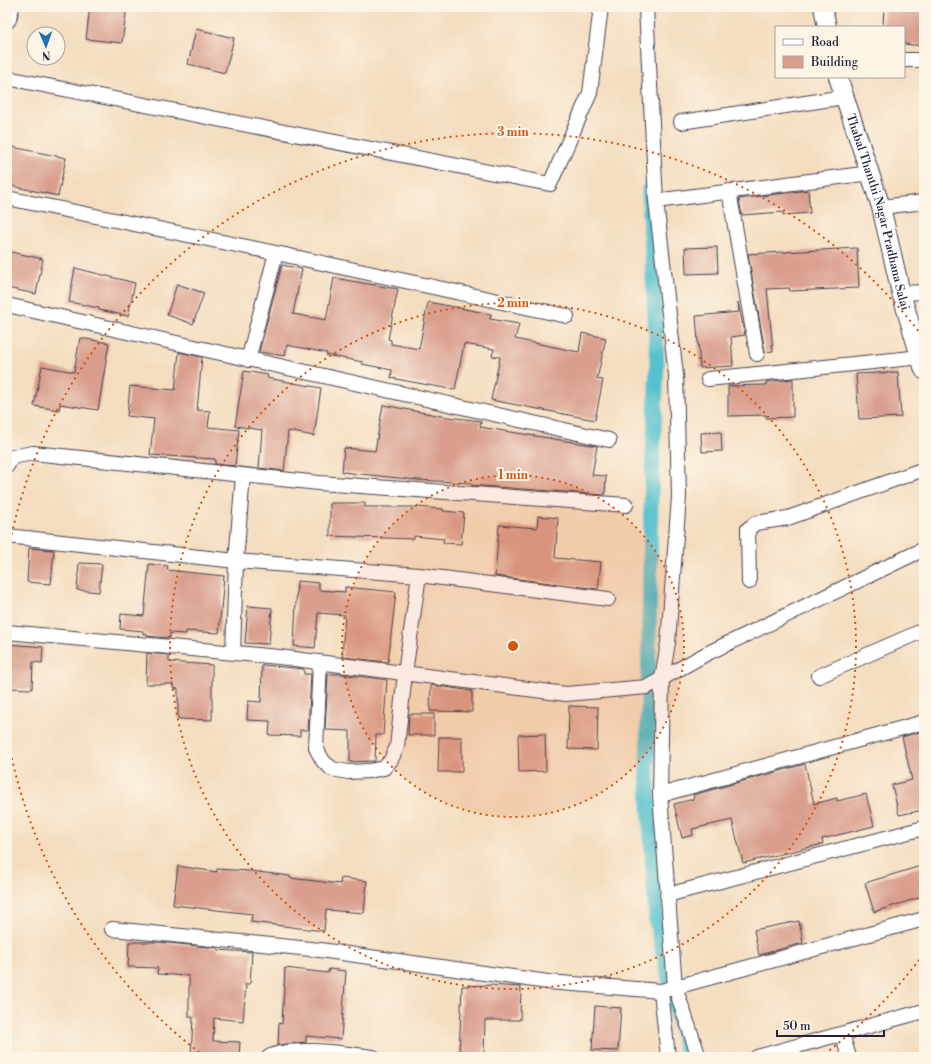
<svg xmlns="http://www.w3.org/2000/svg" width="931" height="1064" viewBox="0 0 931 1064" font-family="'Libre Bodoni',serif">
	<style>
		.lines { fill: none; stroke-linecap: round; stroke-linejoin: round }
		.canal { stroke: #54c1ce; stroke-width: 15 }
		.building { fill: #d99e8d }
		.minor-casing { stroke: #423e4f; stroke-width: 16 }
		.major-casing { stroke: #423e4f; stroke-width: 20 }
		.minor { stroke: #fff; stroke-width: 14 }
		.major { stroke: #fff; stroke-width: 18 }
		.ring { fill: none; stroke: #d45411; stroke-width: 2; stroke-dasharray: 2 4 }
		.labels { text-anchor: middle; stroke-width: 4; stroke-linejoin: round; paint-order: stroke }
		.street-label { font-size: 12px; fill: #22223b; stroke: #fcf5e5 }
		.centre { fill: #d45411; stroke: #fcf5e5; stroke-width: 2 }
		.ring-label { font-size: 12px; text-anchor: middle; font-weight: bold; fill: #d45411; stroke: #fcf5e5; stroke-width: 4; stroke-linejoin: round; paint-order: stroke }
	</style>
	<rect width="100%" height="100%" fill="#fcf5e5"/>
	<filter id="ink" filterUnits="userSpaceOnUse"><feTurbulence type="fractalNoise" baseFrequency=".025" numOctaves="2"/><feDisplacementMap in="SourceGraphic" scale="8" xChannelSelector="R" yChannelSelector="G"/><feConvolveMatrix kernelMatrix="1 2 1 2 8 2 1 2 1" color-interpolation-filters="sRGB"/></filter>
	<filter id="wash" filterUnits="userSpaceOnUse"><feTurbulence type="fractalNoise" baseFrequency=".012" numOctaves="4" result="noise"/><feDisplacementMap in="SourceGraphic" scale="16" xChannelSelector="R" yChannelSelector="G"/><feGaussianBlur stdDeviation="0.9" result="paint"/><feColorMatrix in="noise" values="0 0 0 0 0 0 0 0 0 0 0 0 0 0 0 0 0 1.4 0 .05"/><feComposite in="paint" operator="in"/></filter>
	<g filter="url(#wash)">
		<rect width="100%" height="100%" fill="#f4ddbf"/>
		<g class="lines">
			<!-- canal -->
			<path class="canal" d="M649,189L657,364L651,501L647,772L656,921L683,1039L689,1057"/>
		</g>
		<g id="blocks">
			<!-- building -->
			<path class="building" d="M90,7H127L122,43L86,39Z
				M884,7H924V46L904,44V27H883Z
				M196,29L234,38L225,73L188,64Z
				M7,146L66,158L58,196L7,185Z
				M808,190L810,213L783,215V212L742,215L739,199Z
				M717,247L718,273L686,274L685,248Z
				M857,248L859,288L790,291L789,288L767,289L773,351L765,352L748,254Z
				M7,251L43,259L36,294L7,288Z
				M282,265L302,269L293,314L326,320L334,278L398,289L388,339L391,340V344L419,349L428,302L491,314L490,319L519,324L515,339L579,352L582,333L606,338L597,379L603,380L595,420L491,400L500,357L492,356L494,349L464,344L455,390L391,378L392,370L362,364L363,362L326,355L327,353L287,345L285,356L259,352Z
				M75,268L135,283L128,316L99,310V308L69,302Z
				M177,284L204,293L193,324L167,315Z
				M738,302L745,335L731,337L733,366L700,368L696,316L739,312Z
				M80,338L109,343L98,410L60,404L59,410L34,406L42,366L74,372Z
				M179,352L202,357L197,410L210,411L208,427L239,430L235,466L215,464V459L150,455L154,419L127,416L130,386L175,390Z
				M244,371L268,375L267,378L321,388L314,436L288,431L284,471L259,468L262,430L235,426Z
				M898,372L901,417L859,419L856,374Z
				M793,379V417L766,418V415L728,416V386L766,385V382Z
				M383,405L447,417L481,421L480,427L597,446L592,475L606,476L605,495L471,485V483L417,480L342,472L344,448L375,451Z
				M721,432L722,451L702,452L701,433Z
				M330,503H365V507H414L443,509V511L464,513L461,544L443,543L444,539L414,536V539L330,536Z
				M538,516L558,518L555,558L601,562L598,589L495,576L499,525L537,528Z
				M29,548L54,550L51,584L27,582Z
				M79,563L102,564L99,592L77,590Z
				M149,564L168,566L167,570L224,576L219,633L186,631V634L170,633V638L147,636V634H143V631L120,629L121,614L144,616Z
				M297,581L319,583V590L345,592V587L396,592L388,662L342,657L345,615L318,613L315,648L294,646Z
				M248,606L272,608L269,644L245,643Z
				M8,644L43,647L42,663L33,662L32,689L7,688Z
				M147,653L169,655V662L212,665V720L178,719V689L173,688V684H146Z
				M262,665L304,669V674H311L308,730H300V736L269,735L270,721L247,720L248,701L261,702Z
				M328,674H341L387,680L383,735H376L375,761L350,762V731L325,730Z
				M431,685L472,691V712L430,711Z
				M569,706L598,707L597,750L568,749Z
				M409,714H434V735H408Z
				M924,731V810L899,815L892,785L912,780L902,737Z
				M545,734L546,771L519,772L518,735Z
				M439,737H462V772H438Z
				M805,764L814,804L837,798V801L866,794L874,826L822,839L823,844L743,863L732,820L692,829L693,835L682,838L674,804L694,799L693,795Z
				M924,865V896L874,912L865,883Z
				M178,866L217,872V869L250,871L290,876V878L340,884L341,878L367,881L364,913L326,910L324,931L251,922L252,914L173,905Z
				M799,921L803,943L759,955L754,930Z
				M129,942H160L218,948V950L252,952L250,984H246L243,1021L214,1018L213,1041L240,1042L239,1057H191L193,1017H189V976L157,974L158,968L128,967Z
				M285,968L328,973L329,969L346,971L341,1039L306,1036V1042L278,1045L279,1023L282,1024Z
				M490,985L521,987L520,1020H485L484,1055H459L462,986Z
				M595,1006L621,1008L618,1051L592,1050Z"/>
		</g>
	</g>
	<g filter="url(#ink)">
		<use href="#blocks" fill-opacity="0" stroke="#423e4f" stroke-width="1"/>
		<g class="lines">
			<defs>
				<path id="minor" d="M646,7L656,201L676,375L679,497L668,643L662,678L660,795L675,987L699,1057
					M904,60H924
					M7,78L550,184L590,93L601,7
					M681,122L844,97
					M729,191L757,354
					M7,198L276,253L567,316
					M656,201L870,173
					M881,207L924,202
					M901,293L924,292
					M7,305L609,440
					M248,360L276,253
					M708,379L921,357
					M7,466L12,457L33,453L319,483L626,505
					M7,536L236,561L419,575L608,599
					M749,582L748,529L756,523L788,518L924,469
					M7,632L279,657L566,694L647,687L706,654L924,549
					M233,653L236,561L243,475
					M320,662L316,748L323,761L332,769L348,772L369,771L384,768L391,760L397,747L405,673L419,575
					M819,676L924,630
					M660,795L924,722
					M667,895L924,828
					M112,929L320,950L548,982L661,991L924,919
					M661,991L668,1057
					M842,1034L849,1057
					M269,1057C290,1045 348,1054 373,1057
					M757,1057L924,1011"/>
				<g id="major">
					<path d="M823,7L827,27"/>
					<path d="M7,19L10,7"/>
					<path id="s1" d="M838,77L881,207L901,293L924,370"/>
				</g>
			</defs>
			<!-- minor casing -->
			<use href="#minor" class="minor-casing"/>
			<!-- major casing -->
			<use href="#major" class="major-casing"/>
			<!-- minor -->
			<use href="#minor" class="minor"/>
			<!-- major -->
			<use href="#major" class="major"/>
		</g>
	</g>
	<!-- distance rings -->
	<circle cx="513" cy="646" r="171" fill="#d45411" fill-opacity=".12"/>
	<g class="ring">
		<circle cx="513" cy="646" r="171"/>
		<circle cx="513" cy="646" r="343"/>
		<path d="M923 955A514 514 0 0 1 822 1056M204 1056A514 514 0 0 1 8 740M8 552A514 514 0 0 1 923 337"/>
	</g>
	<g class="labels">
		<!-- street labels -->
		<g class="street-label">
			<text dy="4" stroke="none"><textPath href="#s1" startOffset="141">Thabal Thanthi Nagar Pradhana Salai</textPath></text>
		</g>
	</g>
	<circle cx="513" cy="646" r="6" class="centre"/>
	<g class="ring-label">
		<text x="513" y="136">3 min</text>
		<text x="513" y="307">2 min</text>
		<text x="513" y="479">1 min</text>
	</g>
	<!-- margin -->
	<rect width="931" height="1064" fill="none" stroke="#fcf5e5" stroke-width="24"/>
	<!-- legend -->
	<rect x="775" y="26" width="130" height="52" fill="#fcf5e5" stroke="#a5a1a1"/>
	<rect x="783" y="39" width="20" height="6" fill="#ffffff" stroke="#a5a1a1"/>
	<text x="811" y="46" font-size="12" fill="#22223b">Road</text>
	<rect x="783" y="56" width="20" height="12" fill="#d99e8d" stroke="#a5a1a1"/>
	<text x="811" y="66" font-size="12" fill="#22223b">Building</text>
	<!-- north arrow -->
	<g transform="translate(46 46) rotate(178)"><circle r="19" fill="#fcf5e5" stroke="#a5a1a1"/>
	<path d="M0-3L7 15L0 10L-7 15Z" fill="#1f6fb2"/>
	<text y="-6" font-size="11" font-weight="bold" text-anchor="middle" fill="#22223b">N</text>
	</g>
	<!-- scale -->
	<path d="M777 1030v6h107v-6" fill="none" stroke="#22223b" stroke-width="2"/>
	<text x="783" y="1030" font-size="12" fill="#22223b" stroke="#fcf5e5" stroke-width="3" paint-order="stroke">50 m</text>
</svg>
